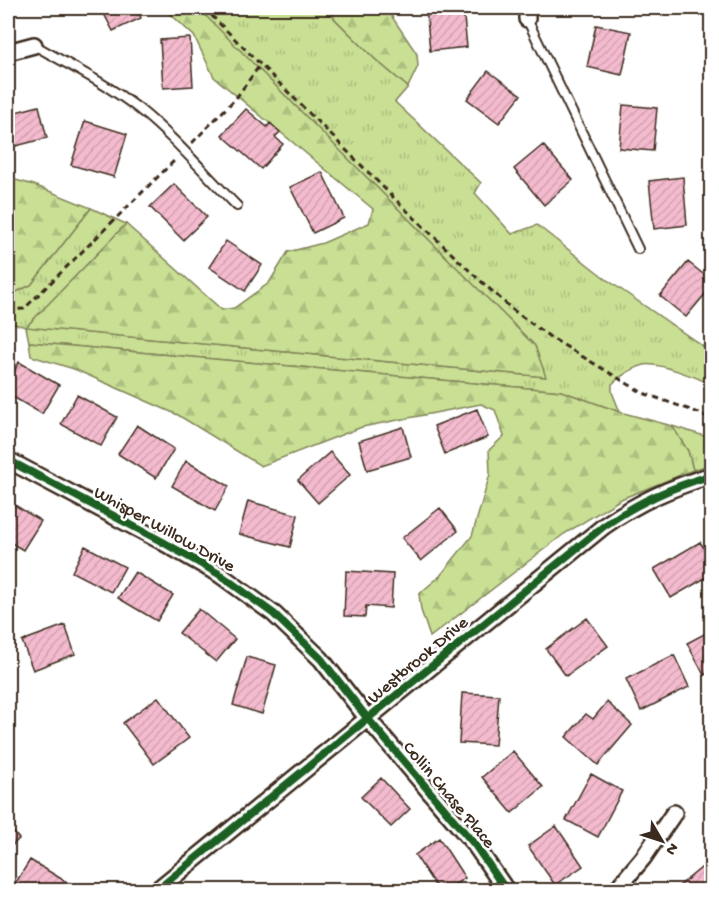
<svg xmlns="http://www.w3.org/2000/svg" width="719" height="898" viewBox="0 0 719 898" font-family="'Gochi Hand',sans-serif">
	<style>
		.grass { fill: url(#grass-tufts); stroke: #828459; stroke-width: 1.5 }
		.forest { fill: url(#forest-firs); stroke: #828459; stroke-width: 1.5 }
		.building { fill: url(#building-hatch); stroke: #3b2a1e; stroke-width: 1.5 }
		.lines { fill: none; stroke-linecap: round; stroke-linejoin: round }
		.service-casing { stroke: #3b2a1e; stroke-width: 12 }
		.minor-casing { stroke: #3b2a1e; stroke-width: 20 }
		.path { stroke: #3b2a1e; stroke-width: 3; stroke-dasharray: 6 4.5; stroke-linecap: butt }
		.service { stroke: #fff; stroke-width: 8 }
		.minor { stroke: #fff; stroke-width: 15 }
		.cycleway-casing { stroke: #fff; stroke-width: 11 }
		.cycleway { stroke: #1b5e20; stroke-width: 8 }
		.labels { text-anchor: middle; stroke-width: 5; stroke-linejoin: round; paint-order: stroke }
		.street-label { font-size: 18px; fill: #3b2a1e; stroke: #fff }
	</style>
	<defs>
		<pattern id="grass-tufts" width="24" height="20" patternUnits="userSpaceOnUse" patternTransform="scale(1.5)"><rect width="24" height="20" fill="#c8df94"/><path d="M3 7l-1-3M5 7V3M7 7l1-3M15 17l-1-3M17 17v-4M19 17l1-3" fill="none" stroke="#adc07f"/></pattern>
		<pattern id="forest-firs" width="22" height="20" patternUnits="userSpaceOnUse" patternTransform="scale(1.5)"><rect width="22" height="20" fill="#c8df94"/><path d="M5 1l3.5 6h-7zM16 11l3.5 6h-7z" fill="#adc07f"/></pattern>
		<pattern id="building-hatch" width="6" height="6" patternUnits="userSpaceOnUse" patternTransform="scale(1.5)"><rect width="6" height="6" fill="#f4bbcf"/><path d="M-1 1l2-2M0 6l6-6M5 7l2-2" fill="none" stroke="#d2a1b1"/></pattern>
	</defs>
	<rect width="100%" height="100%" fill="#fff"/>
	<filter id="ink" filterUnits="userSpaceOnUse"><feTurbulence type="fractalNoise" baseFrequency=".0167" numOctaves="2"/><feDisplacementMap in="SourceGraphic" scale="12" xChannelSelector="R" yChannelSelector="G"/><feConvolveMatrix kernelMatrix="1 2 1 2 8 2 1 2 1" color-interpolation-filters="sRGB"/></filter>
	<g filter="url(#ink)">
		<!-- grass -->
		<path class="grass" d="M195,8H331L334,18L376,60L408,87L395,102L481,183L475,193L512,234L537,225L606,279L711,352V384C698,378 658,362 644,365C632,368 622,375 612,384V392L620,412L561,391L29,342L26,327L8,322V293H14L31,285L91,208L126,224L27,327L545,377L535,346Z
			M672,426L711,438V464L693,470L688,451Z"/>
		<!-- forest -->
		<path class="forest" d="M164,8H198L535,346L546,377L26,327L126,224L222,310L234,308L269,283L288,252L323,243L369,223L373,209L214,77L194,36Z
			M331,8H389L388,11L417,54L418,66L408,87L376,60L334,18Z
			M8,178L34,185L91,208L31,285L14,293H8Z
			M29,342L561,391L620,412L672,426L688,451L693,470L621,499L564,534L430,637L421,610L419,594L440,576L472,536L490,474L489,450L504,436L495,410L481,404L362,427L261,466L178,415L74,369L31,356Z"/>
		<!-- building -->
		<path class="building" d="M101,8H136L141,18L113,31Z
			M426,8H463L467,47L430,51Z
			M596,25L631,32L622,75L587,67Z
			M190,38L193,86L163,88L160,40Z
			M488,71L521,95L499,123L467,99Z
			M623,105L657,108L653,151L619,148Z
			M39,106L47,138L8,148V114Z
			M246,109L267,127L270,123L280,132L275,137L283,144L261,169L222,135Z
			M85,121L127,134L114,177L71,165Z
			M543,145L573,180L544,205L514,169Z
			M322,172L344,218L313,233L290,187Z
			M683,177L687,225L654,229L649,181Z
			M174,184L207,217L183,240L150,207Z
			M226,241L262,265L245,291L209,267Z
			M688,262L712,281V286L686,317L660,296Z
			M19,362L59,385L42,414L8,394V383Z
			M77,395L117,417L101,446L61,424Z
			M477,409L488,437L445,454L434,426Z
			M137,425L174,449L156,478L118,454Z
			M403,427L411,457L367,470L359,441Z
			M330,452L350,475L318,503L298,480Z
			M186,461L229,486L215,511L172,486Z
			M8,501L41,521L23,550L8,541Z
			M248,501L298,515L290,547L239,534Z
			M440,508L458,531L421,561L402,538Z
			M700,542L712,561V574L671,598L654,569Z
			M85,546L125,567L111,592L72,572Z
			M346,571L393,574L391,608L366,606L365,617L344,616Z
			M135,572L173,595L157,621L118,598Z
			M199,609L235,639L216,662L179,633Z
			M587,618L608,646L566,676L546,649Z
			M65,625L75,654L33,670L22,641Z
			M712,630V671L704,675L687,643Z
			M674,655L689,687L641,711L626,679Z
			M247,657L276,665L262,714L233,705Z
			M462,693L499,695L495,745L459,743Z
			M158,697L189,738L154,764L123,723Z
			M607,702L632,725L598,765L566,737L586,714L593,719Z
			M513,751L543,787L512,813L482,777Z
			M591,774L622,791L598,837L566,820Z
			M381,778L410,809L391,827L361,797Z
			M8,825L19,839L8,849Z
			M556,826L583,866L555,885L528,846Z
			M439,838L465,878L446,890H438L415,855Z
			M712,859V890H680L678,887Z
			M30,860L75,887L73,890H11Z"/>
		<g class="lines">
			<defs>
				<path id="service" d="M527,19L638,249
					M34,45C69,65 107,84 139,109C175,138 205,174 237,206"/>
				<path id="minor" d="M527,19V8
					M8,52L34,45
					M8,460L161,541L219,574L274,614L321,659L368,719L475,845L506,890
					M157,890L604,526C640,501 670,488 712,475
					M616,890L643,858L674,813"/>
			</defs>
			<!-- service casing -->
			<use href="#service" class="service-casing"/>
			<!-- minor casing -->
			<use href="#minor" class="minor-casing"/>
			<!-- path -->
			<path class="path" d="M204,8L400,204L473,274L513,310L550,337L643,393L702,414L712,420
				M192,143L236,98L260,65
				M8,310L24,309L175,160"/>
			<!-- service -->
			<use href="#service" class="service"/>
			<!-- minor -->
			<use href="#minor" class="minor"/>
			<defs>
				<path id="cycleway" d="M8,460L161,541L219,574L274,614L321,659L368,719L475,845L506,890
					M157,890L604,526C640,501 670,488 712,475"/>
			</defs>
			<!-- cycleway casing -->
			<use href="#cycleway" class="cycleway-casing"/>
			<!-- cycleway -->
			<use href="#cycleway" class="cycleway"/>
		</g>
	</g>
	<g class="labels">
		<!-- street labels -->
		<g class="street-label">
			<text transform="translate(165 528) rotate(29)" y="6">Whisper Willow Drive</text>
			<text transform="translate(417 659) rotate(-40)" y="6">Westbrook Drive</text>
			<text transform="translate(450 794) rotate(50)" y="6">Collin Chase Place</text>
		</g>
	</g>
	<!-- margin -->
	<rect width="719" height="898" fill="none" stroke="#fff" stroke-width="30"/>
	<rect x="15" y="15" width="689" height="868" fill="none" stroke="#3b2a1e" stroke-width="2" filter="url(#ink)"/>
	<!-- north arrow -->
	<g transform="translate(662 841) rotate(129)" stroke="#ffffff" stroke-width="4.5" paint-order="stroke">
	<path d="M0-4.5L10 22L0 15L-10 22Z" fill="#3b2a1e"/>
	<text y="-9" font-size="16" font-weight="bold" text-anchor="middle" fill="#3b2a1e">N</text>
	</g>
</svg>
